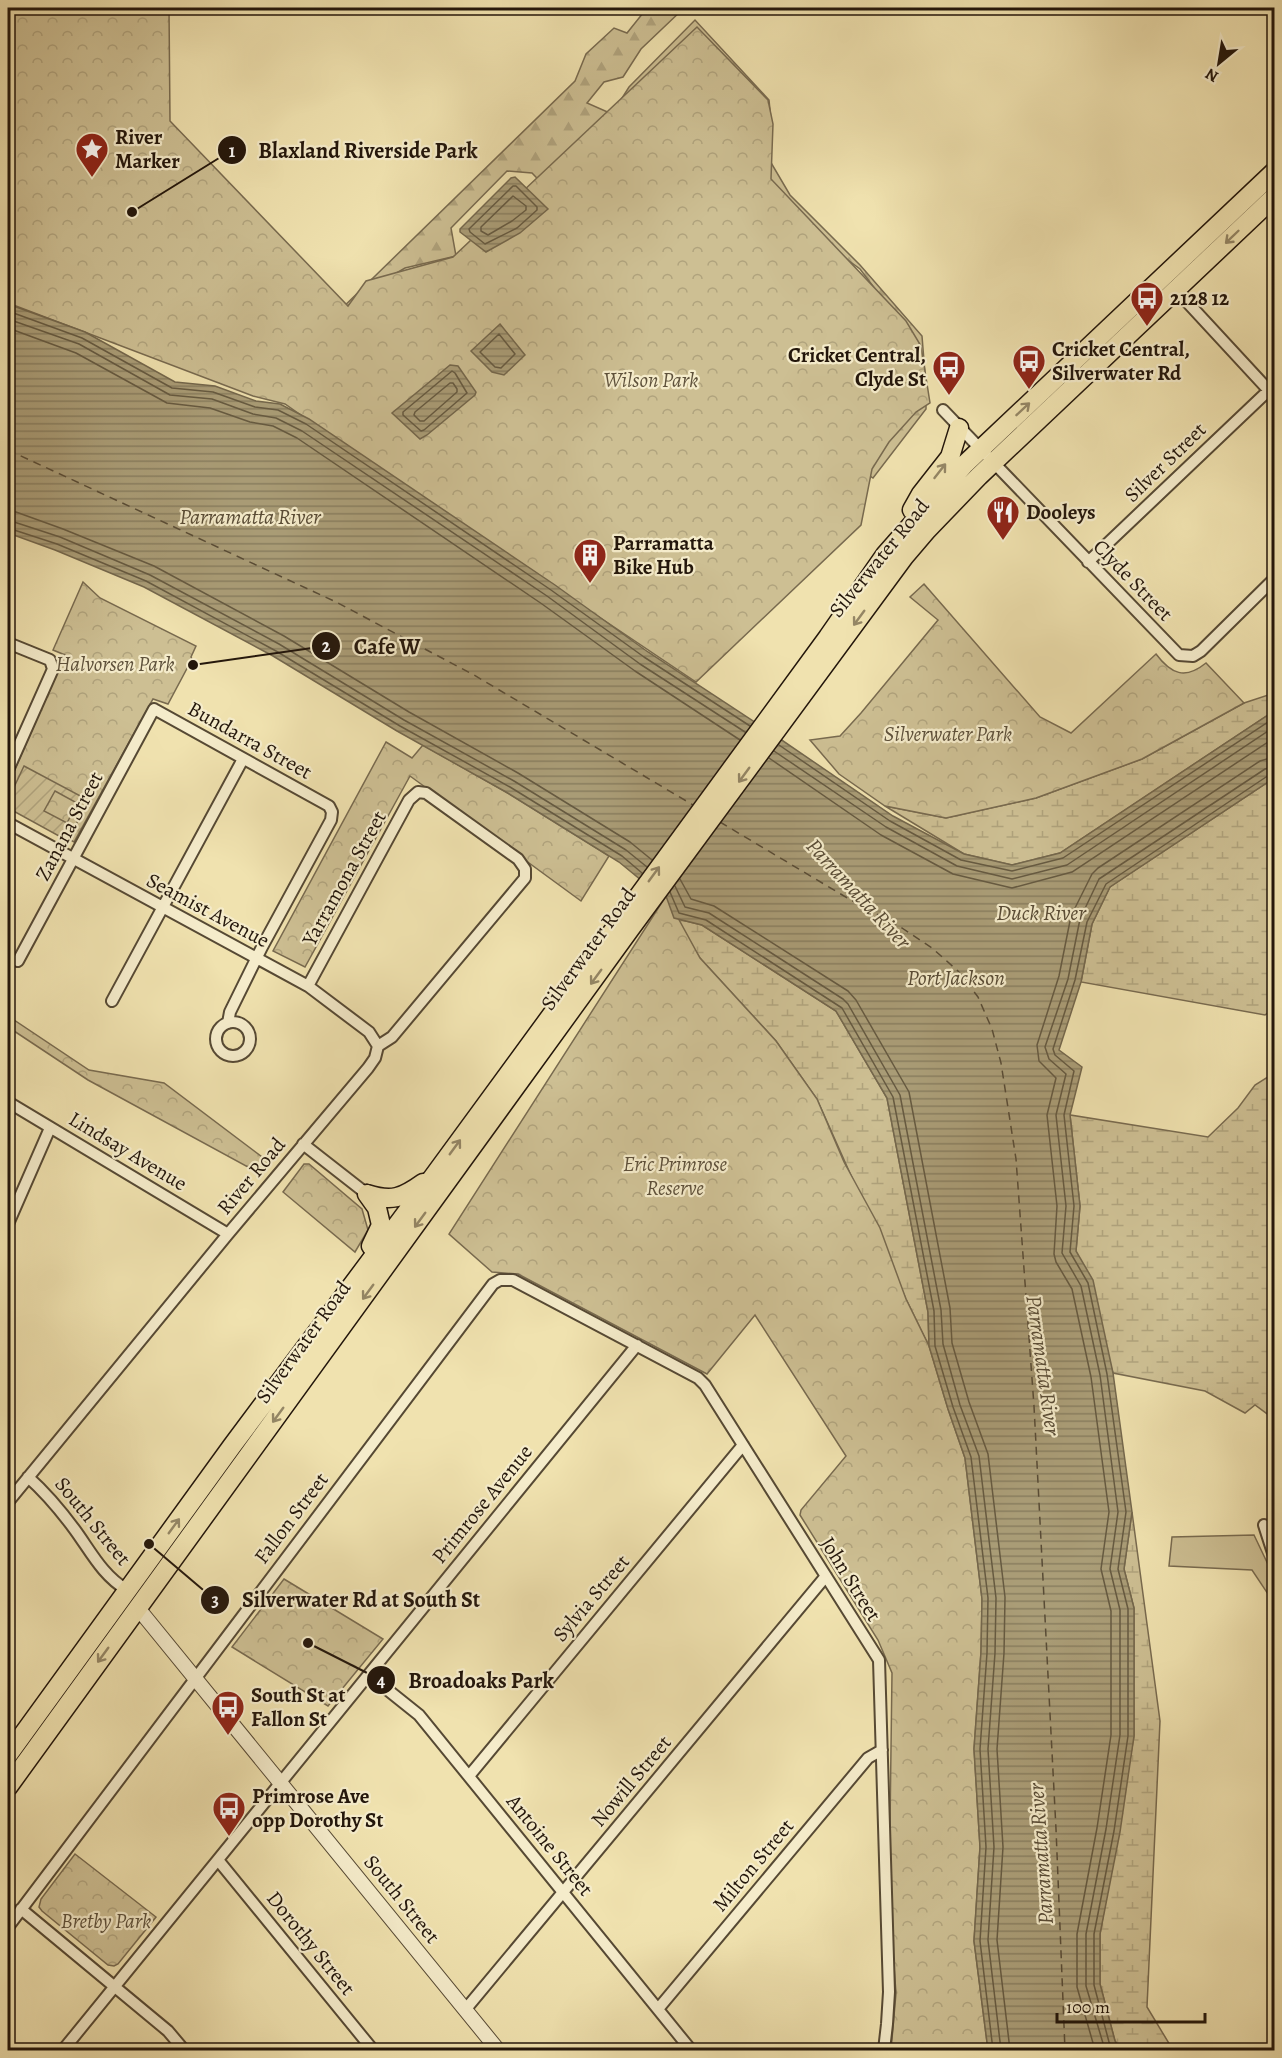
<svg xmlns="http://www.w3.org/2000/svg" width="1282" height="2058" viewBox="0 0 1282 2058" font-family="Alegreya,serif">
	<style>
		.grass { fill: #cdbf93; stroke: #786a4f; stroke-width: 1.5 }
		.forest { fill: url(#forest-firs); stroke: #786a4f; stroke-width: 1.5 }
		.wetland { fill: url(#wetland-marsh); stroke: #786a4f; stroke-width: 1.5 }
		.park { fill: url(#park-crowns); stroke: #786a4f; stroke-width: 1.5 }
		.garden { fill: url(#garden-furrows); stroke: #786a4f; stroke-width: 1.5; fill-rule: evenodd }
		.water { fill: url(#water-rules); stroke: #74674c; stroke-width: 1.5 }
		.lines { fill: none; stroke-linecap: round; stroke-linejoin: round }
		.shore { stroke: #665a41; stroke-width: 1.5 }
		.ferry { stroke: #594c36; stroke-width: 1.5; stroke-dasharray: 8 6; stroke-linecap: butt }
		.minor-casing { stroke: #564934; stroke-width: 14 }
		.tertiary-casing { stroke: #564934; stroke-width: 16 }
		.trunk-casing { stroke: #23160b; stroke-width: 21 }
		.minor { stroke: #f5eccb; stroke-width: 10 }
		.tertiary { stroke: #f5eccb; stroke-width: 14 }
		.trunk { stroke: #f0e2af; stroke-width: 18 }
		.oneway { stroke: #948665 }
		.labels { text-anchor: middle; stroke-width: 4.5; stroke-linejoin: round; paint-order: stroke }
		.poi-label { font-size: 21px; font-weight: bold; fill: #23160b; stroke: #f5eccb; text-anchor: start }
		.park-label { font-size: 21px; font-style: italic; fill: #5e513b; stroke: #f5eccb }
		.street-label { font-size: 21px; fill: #23160b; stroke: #f5eccb }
		.water-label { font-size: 22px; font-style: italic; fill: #594c36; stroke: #f5eccb }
		.leader { fill: none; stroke: #23160b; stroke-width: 2 }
		.callout-dot { fill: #23160b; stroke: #f5eccb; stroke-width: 2 }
		.mark-label { font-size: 18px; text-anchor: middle; font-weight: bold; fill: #fff }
		.callout-label { font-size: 22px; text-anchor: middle; font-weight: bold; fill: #23160b; stroke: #f5eccb; stroke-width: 4.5; stroke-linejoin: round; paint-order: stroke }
	</style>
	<defs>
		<pattern id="forest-firs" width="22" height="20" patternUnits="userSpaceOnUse" patternTransform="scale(1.5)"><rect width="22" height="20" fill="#cdbf93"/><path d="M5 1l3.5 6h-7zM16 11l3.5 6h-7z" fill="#b0a37d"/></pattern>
		<pattern id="wetland-marsh" width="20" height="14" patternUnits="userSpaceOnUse" patternTransform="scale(1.5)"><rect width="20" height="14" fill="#cdbf93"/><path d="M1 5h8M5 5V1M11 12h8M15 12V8" fill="none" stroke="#b0a37d"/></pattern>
		<pattern id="park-crowns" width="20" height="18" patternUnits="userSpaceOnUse" patternTransform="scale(1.5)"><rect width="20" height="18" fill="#cdbf93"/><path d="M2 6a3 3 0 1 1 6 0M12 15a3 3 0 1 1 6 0" fill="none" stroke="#b0a37d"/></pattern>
		<pattern id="garden-furrows" width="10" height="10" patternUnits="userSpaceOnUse" patternTransform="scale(1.5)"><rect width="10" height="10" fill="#cdbf93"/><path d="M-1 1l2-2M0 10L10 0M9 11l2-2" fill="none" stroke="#b0a37d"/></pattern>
		<pattern id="water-rules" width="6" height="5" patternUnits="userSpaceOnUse" patternTransform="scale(1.5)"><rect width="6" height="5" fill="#aa9d77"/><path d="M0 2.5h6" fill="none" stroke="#8a7f60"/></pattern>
	</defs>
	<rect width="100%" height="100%" fill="#f0e2af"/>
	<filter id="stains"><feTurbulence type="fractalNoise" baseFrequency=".00333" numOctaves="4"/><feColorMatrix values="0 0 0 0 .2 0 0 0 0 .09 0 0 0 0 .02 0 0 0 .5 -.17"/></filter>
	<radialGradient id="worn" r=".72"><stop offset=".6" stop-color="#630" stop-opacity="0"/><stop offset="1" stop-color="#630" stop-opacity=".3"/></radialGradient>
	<!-- grass -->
	<path class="grass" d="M1254,1535L1274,1577V1603L1252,1570L1169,1566L1172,1537Z"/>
	<!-- forest -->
	<path class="forest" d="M647,8L683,9L641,49L623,77L604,82L587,103L612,114L629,87L695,20L769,100L772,130L770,161L790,195L860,265L922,336L926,386V409L873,478L858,468L901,323L860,269L830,247L562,204L532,173L507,171L451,228L456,256L405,268L376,285L333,317L575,81L586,54L614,28L627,33Z"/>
	<!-- wetland -->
	<path class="wetland" d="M1274,693V711L1060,853L1012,865L964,854L885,806L946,818L1036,798L1142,759L1244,703Z
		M1274,778V1008L1265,1015L1081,982L1092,924L1110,887Z
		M674,918L702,925L836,1011L887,1098L928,1312L929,1346L906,1299L817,1099L776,1041L700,958Z
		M1274,1073V1419L1255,1405L1245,1413L1205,1391L1113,1373L1076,1251L1080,1206L1070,1115L1208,1137L1238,1108L1255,1085Z
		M1132,1512L1160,1721L1147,2007L1173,2050H1121L1115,2041L1100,1984V1934L1134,1736V1608L1124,1569Z"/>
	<!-- park -->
	<path class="park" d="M8,8H169L170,121L348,306L366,281L453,257L697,27L768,100L773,124L771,179L906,321L921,346L930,403L916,412L889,442L872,469L861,525L696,682L359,456L285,404L253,396L8,303Z
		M83,582L100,598L196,646L191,657L192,659L168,704L153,699L74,842L8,805V785L65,655L53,650Z
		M924,584L1040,717L1071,733L1156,654C1171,674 1185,680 1206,663L1244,703L1142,759L1036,798L946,818L885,806L839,774L810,740L840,736L861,713L938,620L910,597Z
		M386,742L412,758L423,745L506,792L609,856L581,901L410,776L305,967L273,951Z
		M666,896L700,958L776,1041L817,1099L844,1162L880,1228L906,1299L929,1346L948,1409L965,1458L982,1599L981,1652L974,1749L980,1847L974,1941L988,2050H891L896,1993L889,1901L892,1673L878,1640L800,1515L801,1510L846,1456L755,1315L707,1374L518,1274L492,1272L449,1234Z
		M8,1016L89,1070L164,1083L270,1163L261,1174L88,1080L8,1027Z
		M304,1164H309L362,1209L368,1230L355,1252L283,1192Z
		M284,1579L383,1639L328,1706L232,1647Z
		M75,1854L156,1917L118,1964L114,1966L108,1965L42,1911L39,1907L41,1899Z"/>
	<!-- garden -->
	<path class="garden" d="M24,766L88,800L68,841L8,808V800ZM55,791L77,803L67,823L44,811Z"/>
	<!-- water -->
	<path class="water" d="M515,177L548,209L520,233L486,252L460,232V229L511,178Z
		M8,304L85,332L175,382L215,386L256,401L280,404L309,419L555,585L648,652L767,730L893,816L964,854L1012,865L1060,853L1274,711V778L1110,887L1092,924L1081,982L1059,1050L1082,1067L1070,1115L1080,1206L1076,1251L1093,1280L1113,1373L1132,1512L1124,1569L1134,1608V1736L1120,1832L1100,1934V1984L1115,2041L1121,2050H988L974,1941L980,1847L974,1749L981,1652L982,1599L965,1458L948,1409L929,1346L928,1312L887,1098L836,1011L702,925L674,918L666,896L652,889L619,862L506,792L397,731L273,656L144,587L55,550L8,533Z
		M500,324L525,355L504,375L492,372L471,351Z
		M450,365L458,366L476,392L475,395L427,435L420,439L392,413Z"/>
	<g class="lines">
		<!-- shore -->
		<path class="shore" d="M513,186H516L537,207V210L517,228L485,244L470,232L469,229Z
			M513,196L526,206V210L512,221L488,235L481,231V227Z
			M8,311L82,338L172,388L213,392L255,407L278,410L306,424L551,590L644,657L750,726
			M8,319L79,344L170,395L212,399L253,414L276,418L302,431L547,596L640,664L745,732
			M8,328L76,353L167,403L210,408L250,422L273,426L297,438L542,604L635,671L740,740
			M499,334L515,354L501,368L495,367L480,352Z
			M452,371L455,373L467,393L424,430L421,431L403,415V412Z
			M450,383H453L457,389V392L424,421H420L414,415L415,412Z
			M8,511L16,512L63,529L154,566L284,636L409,712L518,773L630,842L652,860
			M8,520L60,537L150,575L279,644L404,720L514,781L626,850L647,867
			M8,528L57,544L146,581L276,651L400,726L510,787L622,856L642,873
			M779,745L890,821L961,860L1012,871L1063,858L1274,718
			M774,751L886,827L957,866L1012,879L1067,865L1274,727
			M769,758L881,835L953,874L1012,888L1072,872L1274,738
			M680,879L691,899L714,906L848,991L856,1000L909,1092L950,1308L952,1343L969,1402L988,1454L1005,1597L1004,1653L997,1749L1003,1847L997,1940L1010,2050
			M675,886L685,907L709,913L843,999L848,1004L900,1095L941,1310L943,1344L960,1405L979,1456L996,1598L995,1653L988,1749L994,1847L988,1940L1001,2050
			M670,892L679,913L706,920L842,1008L893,1097L934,1311L935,1346L953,1407L971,1457L988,1598L987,1653L980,1749L986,1847L980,1941L993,2050
			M1095,2050L1077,1987V1934L1097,1828L1111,1735V1611L1101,1569L1109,1512L1091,1377L1072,1289L1056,1262L1054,1254L1057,1206L1047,1115L1056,1078L1039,1061L1037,1045L1059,976L1071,916L1092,874L1098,868L1260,761L1274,757
			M1105,2050L1086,1986V1934L1106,1829L1120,1735V1610L1110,1569L1118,1512L1100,1375L1081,1286L1062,1253L1066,1206L1056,1115L1066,1074L1049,1059L1045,1047L1068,979L1080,919L1099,879L1265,769L1274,766
			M1114,2050L1109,2042L1094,1985V1934L1114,1831L1128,1736V1609L1118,1569L1126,1512L1107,1374L1088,1283L1070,1252L1074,1206L1064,1115L1074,1071L1055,1055L1053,1049L1075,980L1087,922L1106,884L1269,775L1274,774"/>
		<!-- ferry -->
		<path class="ferry" d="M8,450L336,602L474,675L693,805
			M720,822L849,899L902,928L932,948L958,971L978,997L992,1029L1001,1063L1016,1159L1034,1406L1056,1829L1065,2050"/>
		<defs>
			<path id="minor" d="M1176,290L1274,396
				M943,410L1179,655L1193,656L1201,651L1274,579
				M1088,562L1269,390
				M8,643L50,660L53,669L8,770
				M8,823L308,986L369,1032L378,1046
				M18,961L154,709L329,806L332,812L331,820L262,947L230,1012L228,1023
				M112,1001L243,759
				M216 1039a17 17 0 1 1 34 0a17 17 0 1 1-34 0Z
				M8,1102L228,1234
				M303,1144L367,1194
				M8,1224L50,1128
				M28,1477C46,1493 61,1511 75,1530C91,1552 103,1576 127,1590
				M8,1502L228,1234L368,1068L375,1058L378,1046L392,1037L525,878V869L518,859L426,793L418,792L409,800L308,986
				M1264,1525L1274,1556
				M369,1675L419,1715L691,2050
				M469,1776L743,1445
				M218,1860L373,2050
				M21,1909L168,2031L184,2050
				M8,1927L493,1284L500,1280H513L698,1378L705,1385L879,1660L889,1992L887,2024L884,2050
				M658,2009L868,1758L882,1750
				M465,2010L826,1576
				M63,2050L637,1345"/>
			<path id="tertiary" d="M137,1607L498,2050"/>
			<path id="trunk" d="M912,510L921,494L950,457L959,428
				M367,1194L377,1208L381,1225L371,1246
				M367,1194C392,1202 402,1198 423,1183
				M8,1755L232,1446L433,1177L828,637L885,555L964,465L1274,172
				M8,1787L630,929L904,557L927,530L979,476L1274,197"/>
		</defs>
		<!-- minor casing -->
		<use href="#minor" class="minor-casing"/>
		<!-- tertiary casing -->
		<use href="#tertiary" class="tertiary-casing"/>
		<!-- trunk casing -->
		<use href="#trunk" class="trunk-casing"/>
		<!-- minor -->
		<use href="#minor" class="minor"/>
		<!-- tertiary -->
		<use href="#tertiary" class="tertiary"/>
		<!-- trunk -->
		<use href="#trunk" class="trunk"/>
	</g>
	<!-- one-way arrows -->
	<defs><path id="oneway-shaft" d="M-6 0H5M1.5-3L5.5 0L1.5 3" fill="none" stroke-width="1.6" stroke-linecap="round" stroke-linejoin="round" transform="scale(1.5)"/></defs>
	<g class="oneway">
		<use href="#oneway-shaft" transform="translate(1232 237) rotate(136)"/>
		<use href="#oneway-shaft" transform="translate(1023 409) rotate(-43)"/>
		<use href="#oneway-shaft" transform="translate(940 471) rotate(-52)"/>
		<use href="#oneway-shaft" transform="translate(859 618) rotate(126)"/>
		<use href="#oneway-shaft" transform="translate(744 775) rotate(126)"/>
		<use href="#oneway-shaft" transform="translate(654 874) rotate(-54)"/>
		<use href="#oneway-shaft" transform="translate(596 977) rotate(126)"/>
		<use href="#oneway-shaft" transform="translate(455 1147) rotate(-54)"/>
		<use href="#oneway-shaft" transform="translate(420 1220) rotate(126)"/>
		<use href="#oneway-shaft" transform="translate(368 1292) rotate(126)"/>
		<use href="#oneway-shaft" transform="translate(278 1415) rotate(126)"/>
		<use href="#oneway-shaft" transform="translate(174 1526) rotate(-54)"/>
		<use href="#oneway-shaft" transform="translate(103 1655) rotate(126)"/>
	</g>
	<!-- icons -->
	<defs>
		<symbol id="sight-pin" viewBox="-11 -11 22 30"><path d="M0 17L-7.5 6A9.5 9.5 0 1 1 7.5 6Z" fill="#8f2418" stroke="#f5eccb"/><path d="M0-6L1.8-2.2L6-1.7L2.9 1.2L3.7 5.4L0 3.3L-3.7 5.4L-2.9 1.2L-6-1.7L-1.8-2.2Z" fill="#fff"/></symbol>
		<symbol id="bus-pin" viewBox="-11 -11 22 30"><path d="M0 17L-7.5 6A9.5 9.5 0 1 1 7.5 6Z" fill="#8f2418" stroke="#f5eccb"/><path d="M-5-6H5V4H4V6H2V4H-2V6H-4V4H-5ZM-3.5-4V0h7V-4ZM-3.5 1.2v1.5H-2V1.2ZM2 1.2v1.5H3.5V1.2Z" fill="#fff"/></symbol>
		<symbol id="restaurant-pin" viewBox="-11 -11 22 30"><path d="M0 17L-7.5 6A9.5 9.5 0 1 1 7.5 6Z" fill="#8f2418" stroke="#f5eccb"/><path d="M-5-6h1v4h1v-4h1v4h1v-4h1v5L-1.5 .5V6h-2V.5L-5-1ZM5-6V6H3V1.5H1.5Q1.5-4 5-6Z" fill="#fff"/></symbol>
		<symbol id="building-pin" viewBox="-11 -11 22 30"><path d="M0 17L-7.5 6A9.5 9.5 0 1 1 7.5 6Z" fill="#8f2418" stroke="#f5eccb"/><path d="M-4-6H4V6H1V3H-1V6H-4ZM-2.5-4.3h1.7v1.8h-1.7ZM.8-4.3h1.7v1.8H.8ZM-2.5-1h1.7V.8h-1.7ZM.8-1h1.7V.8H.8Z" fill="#fff"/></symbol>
	</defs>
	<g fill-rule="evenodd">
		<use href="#sight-pin" x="73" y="130" width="38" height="52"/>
		<use href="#bus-pin" x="1128" y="279" width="38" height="52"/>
		<use href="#bus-pin" x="1010" y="342" width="38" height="52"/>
		<use href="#bus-pin" x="930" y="348" width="38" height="52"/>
		<use href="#restaurant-pin" x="984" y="493" width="38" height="52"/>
		<use href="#building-pin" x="571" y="536" width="38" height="52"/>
		<use href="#bus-pin" x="209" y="1688" width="38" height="52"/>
		<use href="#bus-pin" x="210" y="1789" width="38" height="52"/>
	</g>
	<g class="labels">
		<!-- poi labels -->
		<g class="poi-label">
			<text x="115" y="144">River<tspan x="115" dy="24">Marker</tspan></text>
			<text x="1170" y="305">2128 12</text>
			<text x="1052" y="356">Cricket Central,<tspan x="1052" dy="24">Silverwater Rd</tspan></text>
			<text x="926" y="362" text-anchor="end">Cricket Central,<tspan x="926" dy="24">Clyde St</tspan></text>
			<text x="1026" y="519">Dooleys</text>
			<text x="613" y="550">Parramatta<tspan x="613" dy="24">Bike Hub</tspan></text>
			<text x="251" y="1702">South St at<tspan x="251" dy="24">Fallon St</tspan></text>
			<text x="252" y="1803">Primrose Ave<tspan x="252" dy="24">opp Dorothy St</tspan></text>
		</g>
		<!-- park labels -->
		<g class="park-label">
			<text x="651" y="387">Wilson Park</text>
			<text x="115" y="671">Halvorsen Park</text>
			<text x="948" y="741">Silverwater Park</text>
			<text x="675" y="1171">Eric Primrose<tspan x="675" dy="24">Reserve</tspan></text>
			<text x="106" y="1928">Bretby Park</text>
		</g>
		<!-- street labels -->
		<g class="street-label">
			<text transform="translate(1165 462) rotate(-44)" y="7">Silver Street</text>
			<text transform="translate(879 558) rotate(-51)" y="7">Silverwater Road</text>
			<text transform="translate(1133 580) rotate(46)" y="7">Clyde Street</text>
			<text transform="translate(250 740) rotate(29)" y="7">Bundarra Street</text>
			<text transform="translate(69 826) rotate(-62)" y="7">Zanana Street</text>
			<text transform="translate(344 878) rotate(-61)" y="7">Yarramona Street</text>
			<text transform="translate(208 910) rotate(28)" y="7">Seamist Avenue</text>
			<text transform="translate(588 949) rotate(-54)" y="7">Silverwater Road</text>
			<text transform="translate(128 1151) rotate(31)" y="7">Lindsay Avenue</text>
			<text transform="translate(251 1176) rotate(-50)" y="7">River Road</text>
			<text transform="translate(303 1342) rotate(-54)" y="7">Silverwater Road</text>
			<text transform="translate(482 1504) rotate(-51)" y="7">Primrose Avenue</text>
			<text transform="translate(291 1518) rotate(-53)" y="7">Fallon Street</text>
			<text transform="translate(93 1521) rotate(51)" y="7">South Street</text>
			<text transform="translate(851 1579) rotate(58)" y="7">John Street</text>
			<text transform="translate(591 1598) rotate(-50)" y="7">Sylvia Street</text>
			<text transform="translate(631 1781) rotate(-50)" y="7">Nowill Street</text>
			<text transform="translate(550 1845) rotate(51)" y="7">Antoine Street</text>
			<text transform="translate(753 1865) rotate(-50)" y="7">Milton Street</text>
			<text transform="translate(402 1899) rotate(51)" y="7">South Street</text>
			<text transform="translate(311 1943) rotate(51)" y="7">Dorothy Street</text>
		</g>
		<!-- water labels -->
		<g class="water-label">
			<text x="250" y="524">Parramatta River</text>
			<text transform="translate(859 893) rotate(47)" y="8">Parramatta River</text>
			<text x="1041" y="920">Duck River</text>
			<text x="956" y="985">Port Jackson</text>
			<text transform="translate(1044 1365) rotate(82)" y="8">Parramatta River</text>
			<text transform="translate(1040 1854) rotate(-94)" y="8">Parramatta River</text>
		</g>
	</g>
	<!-- callouts -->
	<path class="leader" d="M132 212L232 150M193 665L326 646M149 1544L215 1600M308 1643L381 1680"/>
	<g class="callout-dot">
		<circle cx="132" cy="212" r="6"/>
		<circle cx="193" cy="665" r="6"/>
		<circle cx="149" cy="1544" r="6"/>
		<circle cx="308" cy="1643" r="6"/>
		<circle cx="232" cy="150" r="15"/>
		<circle cx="326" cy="646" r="15"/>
		<circle cx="215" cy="1600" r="15"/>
		<circle cx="381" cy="1680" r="15"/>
	</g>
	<g class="mark-label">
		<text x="232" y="157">1</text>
		<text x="326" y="652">2</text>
		<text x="215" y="1606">3</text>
		<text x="381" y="1686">4</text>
	</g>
	<g class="callout-label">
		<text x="368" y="158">Blaxland Riverside Park</text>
		<text x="387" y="654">Cafe W</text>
		<text x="361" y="1607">Silverwater Rd at South St</text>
		<text x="481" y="1688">Broadoaks Park</text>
	</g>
	<!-- margin -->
	<rect width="1282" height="2058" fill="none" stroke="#f0e2af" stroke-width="30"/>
	<rect x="9" y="9" width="1264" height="2040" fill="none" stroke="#23160b" stroke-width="3"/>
	<rect x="15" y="15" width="1252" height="2028" fill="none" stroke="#23160b" stroke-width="1.5"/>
	<!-- north arrow -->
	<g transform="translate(1219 63) rotate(210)" stroke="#f5eccb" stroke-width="4.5" paint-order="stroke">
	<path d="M0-4.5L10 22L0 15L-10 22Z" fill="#23160b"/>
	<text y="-9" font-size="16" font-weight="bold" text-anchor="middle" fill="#23160b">N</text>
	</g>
	<!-- scale -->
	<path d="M1057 2013v9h148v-9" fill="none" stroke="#23160b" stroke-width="3"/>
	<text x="1066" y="2013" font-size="18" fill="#23160b" stroke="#f5eccb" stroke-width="4.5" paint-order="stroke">100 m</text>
	<rect width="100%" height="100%" filter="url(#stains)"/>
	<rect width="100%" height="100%" fill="url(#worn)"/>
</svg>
